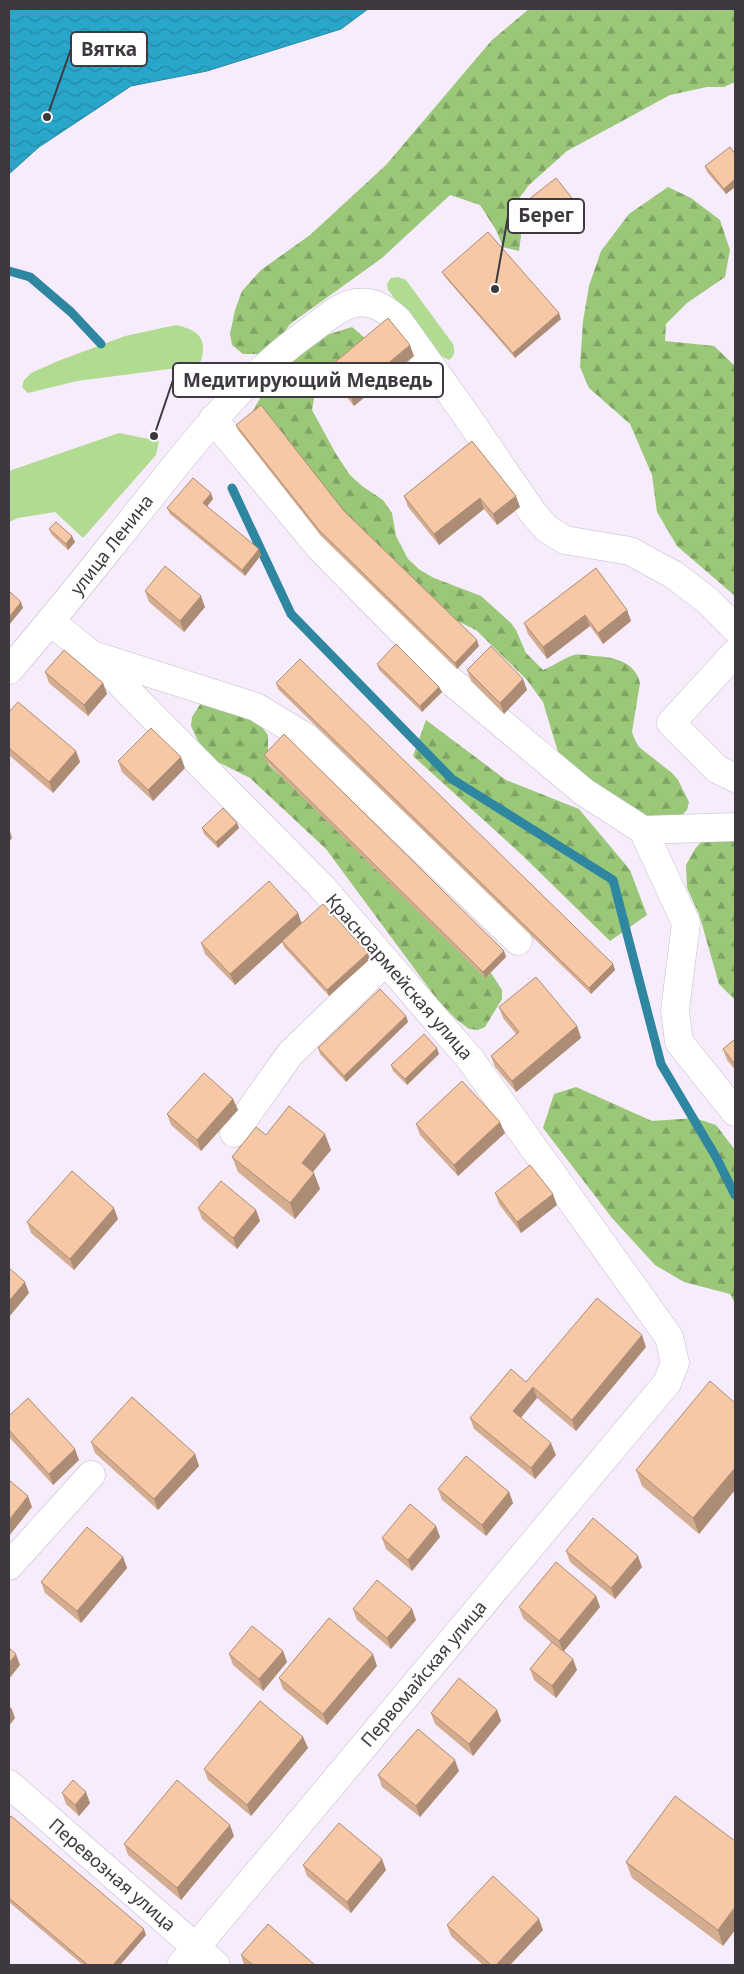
<svg xmlns="http://www.w3.org/2000/svg" width="744" height="1974" viewBox="0 0 744 1974" font-family="'Noto Sans',sans-serif">
	<style>
		.grass { fill: #b1db91 }
		.forest { fill: url(#forest-firs) }
		.water { fill: url(#water-waves); stroke: #2e86a1 }
		.lines { fill: none; stroke-linecap: round; stroke-linejoin: round }
		.stream { stroke: #2e86a1; stroke-width: 9 }
		.minor-casing { stroke: #c4bac9; stroke-width: 29 }
		.minor { stroke: #fff; stroke-width: 28 }
		.wall { fill: #d4ac8f }
		.shaded-wall { fill: #ac8c74 }
		.building { fill: #f6c8a6; stroke: #ac8c74 }
		.labels { text-anchor: middle; stroke-width: 4; stroke-linejoin: round; paint-order: stroke }
		.street-label { font-size: 18px; fill: #3d393f; stroke: #fefefe }
		.leader { fill: none; stroke: #3d393f; stroke-width: 2 }
		.callout-dot { fill: #3d393f; stroke: #fefefe; stroke-width: 2 }
		.callout { fill: #fefefe; stroke: #3d393f; stroke-width: 2 }
		.callout-label { font-size: 19px; text-anchor: middle; font-weight: bold; fill: #3d393f }
	</style>
	<defs>
		<pattern id="forest-firs" width="22" height="20" patternUnits="userSpaceOnUse" patternTransform="scale(1.25)"><rect width="22" height="20" fill="#9ac778"/><path d="M5 1l3.5 6h-7zM16 11l3.5 6h-7z" fill="#7fa364"/></pattern>
		<pattern id="water-waves" width="16" height="10" patternUnits="userSpaceOnUse" patternTransform="scale(1.25)"><rect width="16" height="10" fill="#28a7cb"/><path d="M0 5q4-4 8 0t8 0" fill="none" stroke="#2489a6"/></pattern>
	</defs>
	<rect width="100%" height="100%" fill="#f7ecfc"/>
	<!-- grass -->
	<path class="grass" d="M398,277L406,280L453,344C455,351 455,355 449,360L437,354L388,290L387,284L391,278Z
		M176,325C197,330 208,337 201,361L185,367L77,381L28,393L22,387L24,380L31,373L58,361L125,336Z
		M119,433L159,441L156,455L83,538L55,512L18,518L9,522V471Z"/>
	<!-- forest -->
	<path class="forest" d="M529,9H735V82L724,87H707L670,95L567,151L529,185L515,204L521,236L519,251L503,247L496,230L480,205L450,195L382,258L290,324L276,344L261,354H243L232,345L230,334L235,310L242,291L261,270L310,235L386,165L492,40Z
		M668,187L691,198L720,220L730,250L725,277L687,303L666,324L665,341L714,346L735,366V596L677,546L657,512L652,475L630,424L589,388L580,367L583,321L589,286L601,251L629,214Z
		M352,327L365,338L342,377L315,393L312,410L336,454L350,475L362,486L383,500L392,513L396,536L408,559L420,570L434,578L481,596L511,623L516,630L526,653L543,670C553,666 561,660 571,656C578,653 587,655 594,656C613,657 635,661 640,683L632,732L635,740L639,747L672,773L678,780L689,802L687,810L681,816L659,822L625,805L578,777L558,752L543,702L527,680L476,630L432,609L251,415C262,393 280,365 299,350C315,339 334,332 352,327Z
		M201,703L253,716L268,735V764L447,925L484,962L502,990V999L485,1027L478,1030L469,1029L456,1019L439,1002L326,849L250,778L216,761L198,741L191,726L192,717Z
		M426,720L506,780L579,809L630,870L647,915L610,941L522,855L413,756Z
		M735,835V1000L719,984L699,914L687,888L686,865L695,849L706,836Z
		M576,1087L652,1121L695,1118L716,1125L735,1150V1303L730,1294L684,1282L655,1265L612,1218L543,1128L554,1094Z"/>
	<!-- water -->
	<path class="water" d="M9,9H368L341,29L207,71L131,86L39,147L9,174Z"/>
	<g class="lines">
		<!-- stream -->
		<path class="stream" d="M9,271L30,277L71,312L101,344
			M232,488L291,614L452,779L613,880L661,1064L716,1157L735,1195"/>
		<defs>
			<path id="minor" d="M213,419L321,549L451,681L584,792L643,830
				M51,622L92,655L321,886L470,1059L669,1337L675,1363L667,1383L181,1965
				M735,653L671,723L717,769L735,778
				M96,656L256,707L307,738L518,941
				M9,670C57,615 102,557 148,500C197,438 247,374 312,329C324,320 337,308 351,304C370,299 384,307 398,320L466,415L533,513L547,529L565,540L630,551L674,575L707,600L735,628
				M643,830L686,923L675,1010L679,1042L735,1112
				M643,830L735,827
				M234,1133L290,1054L386,961
				M9,1566L91,1475
				M9,1784L216,1965"/>
		</defs>
		<!-- minor casing -->
		<use href="#minor" class="minor-casing"/>
		<!-- minor -->
		<use href="#minor" class="minor"/>
	</g>
	<!-- wall -->
	<path class="wall" d="M735,154V187L726,194L707,172L705,166Z
		M572,198L574,204L546,226L530,206L528,200Z
		M442,272L561,319L515,358L445,277Z
		M414,356L354,406L332,379L328,368Z
		M236,425L344,511L479,646L457,669L321,536L238,430Z
		M472,441L520,507L497,525L484,509L439,545L408,507L404,496Z
		M213,499L207,506L261,555L245,576L170,514L167,508Z
		M49,529L75,542L68,550L52,535Z
		M145,591L205,607L184,632L149,602Z
		M627,610L631,621L603,644L590,626L547,659L528,634L524,623Z
		M377,664L439,687L442,692L422,712L379,670Z
		M467,670L523,679L527,690L504,714L471,681Z
		M45,672L103,683L107,694L88,716L49,683Z
		M276,683L613,964L615,970L591,994L278,689Z
		M9,712L76,751L80,762L53,793L9,755Z
		M264,755L504,951L506,957L485,978L266,761Z
		M118,761L185,768L153,801L122,772Z
		M237,823L239,828L218,848L204,834L202,828Z
		M298,913L301,924L370,959L329,996L284,947L282,942L235,985L205,954L201,943Z
		M499,1007L577,1026L581,1038L516,1092L495,1067L491,1056L516,1034L503,1018Z
		M406,1016L408,1022L346,1082L320,1054L318,1048Z
		M735,1039V1070L727,1060L723,1049Z
		M439,1054L407,1085L393,1071L391,1065Z
		M233,1099L238,1110L201,1151L171,1125L167,1114Z
		M416,1124L505,1133L458,1176L420,1135Z
		M266,1135L331,1150L313,1172L320,1189L295,1219L238,1172L232,1157Z
		M495,1193L557,1205L521,1233L499,1204Z
		M198,1208L256,1210L260,1221L237,1249L202,1219Z
		M118,1219L74,1270L31,1233L27,1222Z
		M646,1347L576,1431L537,1398L521,1418L556,1455L535,1479L474,1429L470,1418L526,1382Z
		M735,1403V1490L699,1534L642,1486L636,1470Z
		M9,1416L79,1460L53,1485L9,1437Z
		M91,1442L195,1454L199,1466L158,1510L95,1453Z
		M438,1489L509,1492L513,1503L486,1536L442,1500Z
		M440,1537L412,1571L386,1549L382,1538Z
		M566,1551L642,1567L615,1599L570,1562Z
		M123,1557L127,1568L81,1623L45,1593L41,1582Z
		M596,1596L600,1607L564,1651L577,1670L556,1698L534,1680L530,1669L552,1643L523,1618L519,1607Z
		M353,1609L416,1620L391,1649L357,1620Z
		M283,1651L287,1662L263,1691L233,1665L229,1654Z
		M377,1666L327,1725L283,1689L279,1678Z
		M497,1710L501,1721L473,1756L435,1724L431,1713Z
		M303,1737L308,1748L251,1816L208,1780L204,1769Z
		M459,1771L420,1817L382,1787L378,1775Z
		M62,1793L90,1803L79,1816L66,1804Z
		M9,1819L146,1935L120,1965H83L9,1902Z
		M234,1836L181,1900L128,1855L124,1844Z
		M735,1841V1930L723,1946L632,1878L626,1862Z
		M303,1865L386,1870L351,1913L307,1876Z
		M447,1925L543,1930L510,1965H483L451,1936Z
		M241,1955L315,1965H244Z"/>
	<!-- shaded-wall -->
	<path class="shaded-wall" d="M735,179V187L726,194L724,189Z
		M572,198L574,204L546,226L544,220Z
		M559,313L561,319L515,358L513,353Z
		M410,345L414,356L354,406L350,395Z
		M211,493L213,499L205,509L203,503Z
		M516,496L520,507L497,525L493,514Z
		M480,498L484,509L439,545L434,534Z
		M72,536L75,542L68,550L66,544Z
		M259,549L261,555L245,576L242,570Z
		M201,596L205,607L184,632L180,621Z
		M21,602L23,608L9,625V617Z
		M627,610L631,621L603,644L598,633Z
		M585,615L590,626L547,659L543,647Z
		M477,640L479,646L457,669L455,663Z
		M523,679L527,690L504,714L500,703Z
		M103,683L107,694L88,716L84,705Z
		M439,687L442,692L422,712L420,706Z
		M76,751L80,762L53,793L49,782Z
		M181,757L185,768L153,801L148,790Z
		M237,823L239,828L218,848L216,842Z
		M9,828L12,838L9,842Z
		M298,913L302,924L235,985L230,974Z
		M504,951L506,957L485,978L483,972Z
		M368,953L370,959L329,996L327,990Z
		M613,964L615,970L591,994L589,988Z
		M406,1016L408,1022L346,1082L344,1076Z
		M577,1026L581,1038L516,1092L512,1081Z
		M437,1048L439,1054L407,1085L405,1079Z
		M233,1099L238,1110L201,1151L197,1140Z
		M500,1122L505,1133L458,1176L454,1165Z
		M325,1134L331,1150L307,1179L302,1163Z
		M314,1173L320,1189L295,1219L290,1203Z
		M553,1194L557,1205L521,1233L517,1222Z
		M114,1208L118,1219L74,1270L70,1259Z
		M256,1210L260,1221L237,1249L233,1238Z
		M25,1282L29,1293L9,1317V1301Z
		M642,1335L646,1347L576,1431L572,1420Z
		M533,1387L537,1398L517,1422L513,1411Z
		M551,1443L556,1455L535,1479L531,1468Z
		M75,1449L79,1460L53,1485L49,1474Z
		M195,1454L199,1466L158,1510L154,1499Z
		M735,1468V1490L699,1534L693,1518Z
		M509,1492L513,1503L486,1536L482,1525Z
		M28,1496L32,1507L9,1536V1520Z
		M436,1526L440,1537L412,1571L408,1560Z
		M638,1556L642,1567L615,1599L611,1588Z
		M123,1557L127,1568L81,1623L77,1611Z
		M596,1596L600,1607L563,1652L559,1641Z
		M412,1609L416,1620L391,1649L387,1638Z
		M283,1651L287,1662L263,1691L259,1679Z
		M16,1654L20,1665L9,1679V1663Z
		M373,1654L377,1666L327,1725L323,1714Z
		M573,1659L577,1670L556,1698L552,1686Z
		M11,1707L15,1718L9,1726V1710Z
		M497,1710L501,1721L473,1756L469,1744Z
		M303,1737L308,1748L251,1816L247,1805Z
		M455,1760L459,1771L420,1817L416,1806Z
		M86,1792L90,1803L79,1816L75,1805Z
		M230,1825L234,1836L181,1900L177,1888Z
		M382,1859L386,1870L351,1913L347,1902Z
		M735,1907V1930L723,1946L718,1930Z
		M539,1919L543,1930L510,1965H496Z
		M144,1929L146,1935L120,1965H113Z"/>
	<!-- building -->
	<path class="building" d="M730,147L735,154V179L724,189L705,166Z
		M556,178L572,198L544,220L528,200Z
		M488,232L559,313L513,353L442,272Z
		M388,318L410,345L350,395L328,368Z
		M261,405L344,511L477,640L455,663L319,530L236,425Z
		M472,441L516,496L493,514L480,498L434,534L404,496Z
		M193,478L211,493L203,503L259,549L242,570L167,508Z
		M56,522L72,536L66,544L49,529Z
		M165,566L201,596L180,621L145,591Z
		M596,568L627,610L598,633L585,615L543,647L524,623Z
		M9,591L21,602L9,617Z
		M396,644L439,687L420,706L377,664Z
		M491,646L523,679L500,703L467,670Z
		M64,650L103,683L84,705L45,672Z
		M300,659L613,964L589,988L276,683Z
		M18,702L76,751L49,782L9,748V712Z
		M151,728L181,757L148,790L118,761Z
		M284,734L504,951L483,972L264,755Z
		M223,808L237,823L216,842L202,828Z
		M269,881L298,913L230,974L201,943Z
		M323,904L368,953L327,990L282,941Z
		M536,977L577,1026L512,1081L491,1056L519,1032L499,1007Z
		M380,989L406,1016L344,1076L318,1048Z
		M424,1034L437,1048L405,1079L391,1065Z
		M735,1039V1064L723,1049Z
		M204,1073L233,1099L197,1140L167,1114Z
		M462,1081L500,1122L454,1165L416,1124Z
		M289,1106L325,1134L302,1163L314,1173L290,1203L232,1157L256,1127L266,1135Z
		M530,1165L553,1194L517,1222L495,1193Z
		M72,1171L114,1208L70,1259L27,1222Z
		M221,1181L256,1210L233,1238L198,1208Z
		M9,1268L25,1282L9,1301Z
		M597,1298L642,1335L572,1420L533,1387L513,1411L551,1443L531,1468L470,1418L511,1369L526,1382Z
		M710,1381L735,1403V1468L693,1518L636,1470Z
		M132,1397L195,1454L154,1499L91,1442Z
		M28,1398L75,1449L49,1474L9,1430V1416Z
		M466,1456L509,1492L482,1525L438,1489Z
		M9,1480L28,1496L9,1520Z
		M410,1504L436,1526L408,1560L382,1538Z
		M593,1518L638,1556L611,1588L566,1551Z
		M87,1527L123,1557L77,1611L41,1582Z
		M556,1562L596,1596L559,1641L519,1607Z
		M377,1580L412,1609L387,1638L353,1609Z
		M329,1618L373,1654L323,1714L279,1678Z
		M252,1626L283,1651L259,1679L229,1654Z
		M552,1642L573,1659L552,1686L530,1669Z
		M9,1648L16,1654L9,1663Z
		M459,1678L497,1710L469,1744L431,1713Z
		M260,1701L303,1737L247,1805L204,1769Z
		M418,1729L455,1760L416,1806L378,1775Z
		M73,1780L86,1792L75,1805L62,1793Z
		M177,1780L230,1825L177,1888L124,1844Z
		M675,1796L735,1841V1907L718,1930L626,1862Z
		M11,1816L144,1929L113,1965H88L9,1898V1819Z
		M339,1823L382,1859L347,1902L303,1865Z
		M493,1876L539,1919L496,1965H491L447,1925Z
		M268,1924L315,1965H253L241,1955Z"/>
	<g class="labels">
		<!-- street labels -->
		<g class="street-label">
			<text transform="translate(112 545) rotate(-52)" y="6">улица Ленина</text>
			<text transform="translate(399 977) rotate(49)" y="6">Красноармейская улица</text>
			<text transform="translate(424 1674) rotate(-50)" y="6">Первомайская улица</text>
			<text transform="translate(112 1875) rotate(41)" y="6">Перевозная улица</text>
		</g>
	</g>
	<!-- callouts -->
	<path class="leader" d="M47 117L71 49M495 289L508 216M154 436L173 380"/>
	<g class="callout-dot">
		<circle cx="47" cy="117" r="5"/>
		<circle cx="495" cy="289" r="5"/>
		<circle cx="154" cy="436" r="5"/>
	</g>
	<g class="callout">
		<rect x="71" y="32" width="76" height="34" rx="5"/>
		<rect x="508" y="199" width="76" height="34" rx="5"/>
		<rect x="173" y="363" width="270" height="34" rx="5"/>
	</g>
	<g class="callout-label">
		<text x="109" y="56">Вятка</text>
		<text x="546" y="222">Берег</text>
		<text x="308" y="387">Медитирующий Медведь</text>
	</g>
	<!-- border -->
	<rect width="744" height="1974" fill="none" stroke="#3d393f" stroke-width="20"/>
</svg>
